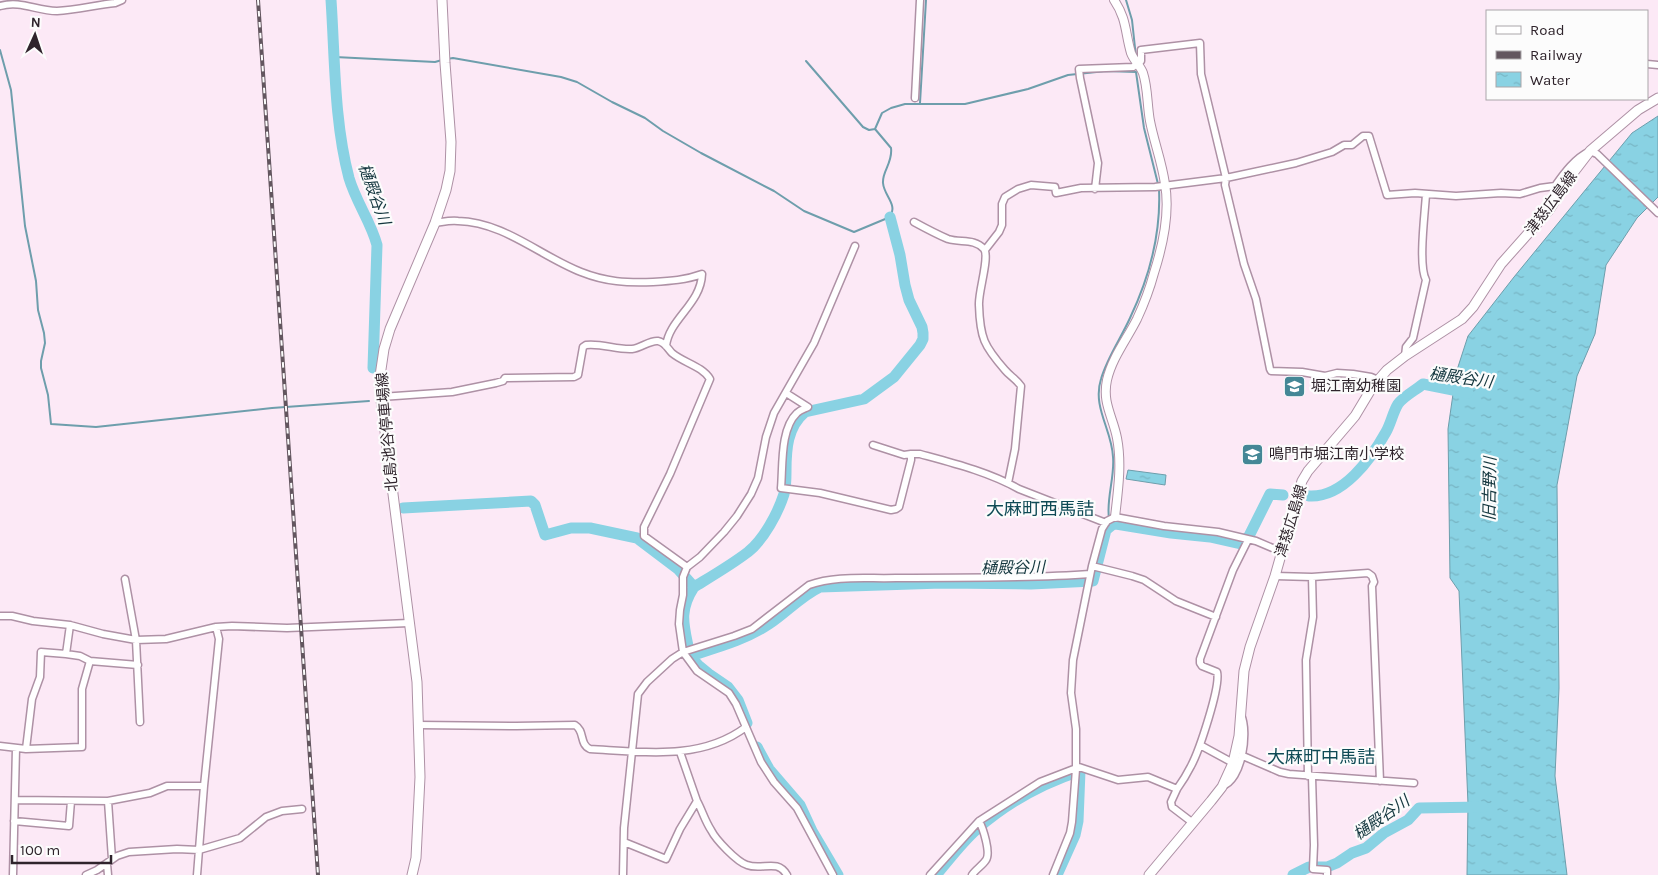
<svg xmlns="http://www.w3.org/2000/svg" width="1658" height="875" viewBox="0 0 1658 875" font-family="Karla,'Noto Sans JP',sans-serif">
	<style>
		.water { fill: url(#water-ripples); stroke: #6e9eac }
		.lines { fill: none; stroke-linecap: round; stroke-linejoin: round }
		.stream { stroke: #6e9eac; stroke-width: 2 }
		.river { stroke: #89d2e3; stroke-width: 11 }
		.minor-casing { stroke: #ae91a5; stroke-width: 9 }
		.tertiary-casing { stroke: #ae91a5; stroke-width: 10 }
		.secondary-casing { stroke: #ae91a5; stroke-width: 11 }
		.minor { stroke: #fff; stroke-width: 6 }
		.tertiary { stroke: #fff; stroke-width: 8 }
		.secondary { stroke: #fff; stroke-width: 9 }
		.rail-casing { stroke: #63565f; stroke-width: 4 }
		.rail { stroke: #fcfcfc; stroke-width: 2; stroke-dasharray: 5.5; stroke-linecap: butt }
		.labels { text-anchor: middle; stroke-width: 4.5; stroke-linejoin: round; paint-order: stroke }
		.street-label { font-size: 15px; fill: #2f242c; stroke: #fcfcfc }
		.poi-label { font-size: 15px; fill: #2f242c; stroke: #fcfcfc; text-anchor: start }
		.water-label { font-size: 16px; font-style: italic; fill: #13363e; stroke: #fcfcfc }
		.quarter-label { font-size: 18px; fill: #0f4a55; stroke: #fcfcfc }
	</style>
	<defs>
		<pattern id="water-ripples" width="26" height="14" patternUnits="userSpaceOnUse" patternTransform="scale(1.25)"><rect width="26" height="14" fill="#89d2e3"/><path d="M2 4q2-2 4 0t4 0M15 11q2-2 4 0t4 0" fill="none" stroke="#77b4c3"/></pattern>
	</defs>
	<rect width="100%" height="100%" fill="#fce9f6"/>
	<!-- water -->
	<path class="water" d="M1658,116V197L1637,218L1606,265L1595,334L1577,376L1557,485L1559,688L1555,776L1567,875H1467L1468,804L1459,591L1450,578L1448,429L1456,373L1468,336L1514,277L1632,133Z
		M1128,470L1166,475L1165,485L1126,479Z"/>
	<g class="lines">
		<!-- stream -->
		<path class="stream" d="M1126,0L1132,20L1136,57
			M0,50L11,90L25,226L36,281L38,310L44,333L45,343L41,361V368L48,395L51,424L96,427L272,408L369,401
			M335,57L435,62L442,60
			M447,59L453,58L561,77L577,82L612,102L645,118L663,131L701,153L774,191L804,211L854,232L890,217C898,204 884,196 883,183C882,171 893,163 891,148L875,129L882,113L891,108L905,104H965L1028,89L1068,75L1106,71L1136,72L1144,128L1158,184
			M806,61L863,127L869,130L875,129
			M920,103L926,0
			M1109,518C1106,500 1115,476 1113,457C1112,430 1092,407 1101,379C1107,358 1121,338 1130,318C1149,278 1161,233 1159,189"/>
		<!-- river -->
		<path class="river" d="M331,0C335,59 334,121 349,178C356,202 371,222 377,245L373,368
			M1309,496C1343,498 1371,459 1386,432C1391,423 1393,412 1398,404C1404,396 1416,390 1423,384L1468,393
			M403,508L531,501L535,505L545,535L571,528H590L637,538L678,569L694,587C712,576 731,565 748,552C764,539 778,513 784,494C786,487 786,479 786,471C786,450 787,427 805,412L864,399L894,377L920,345L923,339V333L922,327L909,300L905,285L900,255L890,217
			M694,587C677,613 685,628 690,656C718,647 745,640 769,624C787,612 801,596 820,587L942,583L1031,584L1093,581L1106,530L1112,525L1116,524L1171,533L1210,537L1241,544L1249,536L1270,494L1283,495
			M690,656L698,665L709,674L728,687L738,700L747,723
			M757,747L769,769L800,805L812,831L838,875
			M936,875C949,860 962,842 977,829C1007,803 1043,783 1080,771L1078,821L1075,835L1057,875
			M1293,875L1309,867H1327L1337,863L1352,853L1366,848L1384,833L1408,820L1419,808L1483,807"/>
		<defs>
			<path id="minor" d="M0,6C21,0 36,11 57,11C76,10 96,5 115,3L122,0
				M1647,64L1658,65
				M915,98L920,0
				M914,222C925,228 936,234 948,239C961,243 974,238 984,249C990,257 978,292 979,305C980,338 984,346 1005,370C1010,376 1016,379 1021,386L1015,449L1008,483
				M435,223C443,222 450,220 458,221C504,222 540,256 581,272C606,282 627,283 653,282C670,281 686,280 702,274C701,304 669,319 666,346
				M985,250L999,232L1002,225V204L1005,197L1018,189L1031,185L1055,187L1056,193L1081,188L1155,187L1226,178L1201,74L1200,43L1141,50V61L1133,67L1079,69L1080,78L1098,163L1095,189
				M1405,356L1406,347L1413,338L1426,280C1418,265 1425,213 1426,194
				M1378,380L1371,377L1353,374L1337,373L1325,376L1302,372L1271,371L1270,369L1256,299L1244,264L1225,185L1226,178L1296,163L1332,152L1344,145H1352L1363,136H1369L1387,195L1415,193L1456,196L1501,193L1520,194L1540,188L1555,186C1564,173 1575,158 1590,151L1597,154L1658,213
				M786,393L808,407C804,409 800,410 797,413C780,429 783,466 781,488L820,493L891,510L896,509L899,507L911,460V454L904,455L873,445
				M381,397L452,392L496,383L503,381L505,378L574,377L578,375L583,347L586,345C601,343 617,350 632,349C641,348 650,340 658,341C665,342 668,349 672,353C684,363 702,366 710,379L670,474L644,527V536L687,567
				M911,454H920C953,463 989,472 1019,489L1106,523
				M1092,566L1132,576L1144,580L1176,601L1216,617
				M1275,576L1312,577L1368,573L1372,576L1374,582L1372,586L1380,781
				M125,579L136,640L140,722
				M0,616H12L33,621L70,625L103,634L136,640L166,639L216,627L232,626L287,628L409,623
				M66,654L80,656L90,661
				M418,725L516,726L575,725C585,731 579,744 590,749C643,752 701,761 746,727
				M1200,745L1233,763
				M0,746L26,749L82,747V689L90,661L138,665
				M26,749L32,699L40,677L41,652L66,654L70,625
				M680,752L697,801
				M1243,756L1280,772L1289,774L1414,783
				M1308,776L1306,660L1313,617L1312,577
				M1312,777L1314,845L1313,869L1327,870V875
				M1222,786C1242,781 1249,732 1241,715
				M1177,789C1182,782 1187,774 1191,766C1199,751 1221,686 1217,672L1202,666L1200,663V659L1233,570L1248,540
				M15,800L108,801L112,859
				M108,801L150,793L167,786H204
				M14,821L69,826L71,801
				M624,842L666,859L680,829L697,801C702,810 705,821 711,830C716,840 737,862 747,865C762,871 777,858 787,875
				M107,864L108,875
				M13,875L16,748
				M86,875L97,870L117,856L129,852L177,849L199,850L240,838L266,817L282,811L302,809
				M197,875L204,786L219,639L216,627
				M623,875L624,828L638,694L647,682L672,659L683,652L734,636L752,629L809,585C836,575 868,579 896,578C961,577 1026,579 1090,574
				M833,875L797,808L774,782L761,762L736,704L729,693L697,671L683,652L679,624L680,610L683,595V577L687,567L700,557L724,532L737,516L751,494L758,478L766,437L774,413L814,343L855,246
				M930,875L979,821
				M972,875C976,869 982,866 986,860C991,853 983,828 979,821L1040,782L1079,767L1118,780L1148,777L1177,789L1171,802L1172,807L1193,823
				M1053,875L1070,833L1072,822L1076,769V729L1071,693L1073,660L1092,566L1102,529L1107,521L1115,517L1164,526L1218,532L1256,541L1282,552"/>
			<path id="tertiary" d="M1114,0C1127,19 1125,33 1131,53C1134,61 1140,65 1143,73C1148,88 1147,105 1150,121C1154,142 1162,162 1165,184C1170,212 1163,245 1154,273C1150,288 1144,304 1137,319C1127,339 1112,358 1107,380C1102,403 1113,417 1117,438C1122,464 1118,491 1115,517"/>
			<path id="secondary" d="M412,875L416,858L420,777L417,682L381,400L380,376L384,349L390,329L435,223L446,190L450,171L451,142L445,63L442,0
				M1149,875L1211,801L1222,787L1233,763L1239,736L1244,671L1250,647L1275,576L1302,481L1308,471L1355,416L1373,386L1387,370L1405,356L1462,319L1473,307L1501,264L1549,210L1570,177L1590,151L1638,110L1658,98"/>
		</defs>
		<!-- minor casing -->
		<use href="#minor" class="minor-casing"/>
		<!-- tertiary casing -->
		<use href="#tertiary" class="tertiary-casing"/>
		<!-- secondary casing -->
		<use href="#secondary" class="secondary-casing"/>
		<!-- minor -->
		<use href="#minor" class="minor"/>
		<!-- tertiary -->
		<use href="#tertiary" class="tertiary"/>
		<!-- secondary -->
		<use href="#secondary" class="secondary"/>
		<defs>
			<path id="rail" d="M258,0L318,875"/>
		</defs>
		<!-- rail casing -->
		<use href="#rail" class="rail-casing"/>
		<!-- rail -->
		<use href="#rail" class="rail"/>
	</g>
	<!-- icons -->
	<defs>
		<symbol id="school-square" viewBox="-11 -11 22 22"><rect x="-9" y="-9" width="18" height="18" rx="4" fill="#448796" stroke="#fcfcfc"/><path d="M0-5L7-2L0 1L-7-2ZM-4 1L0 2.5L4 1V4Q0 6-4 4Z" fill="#fff"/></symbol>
	</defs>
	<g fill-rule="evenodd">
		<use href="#school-square" x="1282" y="374" width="25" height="25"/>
		<use href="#school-square" x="1240" y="442" width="25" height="25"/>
	</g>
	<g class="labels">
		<!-- street labels -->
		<g class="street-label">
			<text transform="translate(1551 203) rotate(-53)" y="5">津慈広島線</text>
			<text transform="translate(387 432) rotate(-95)" y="5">北島池谷停車場線</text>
			<text transform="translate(1291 521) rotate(-73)" y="5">津慈広島線</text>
		</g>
		<!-- poi labels -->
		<g class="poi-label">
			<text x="1311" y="391">堀江南幼稚園</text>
			<text x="1269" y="459">鳴門市堀江南小学校</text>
		</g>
		<!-- water labels -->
		<g class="water-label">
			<text transform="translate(375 194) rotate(70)" y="6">樋殿谷川</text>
			<text transform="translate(1461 377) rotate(8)" y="6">樋殿谷川</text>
			<text transform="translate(1489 489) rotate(-89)" y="6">旧吉野川</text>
			<text transform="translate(1013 567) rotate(-1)" y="6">樋殿谷川</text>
			<text transform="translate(1381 817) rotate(-35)" y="6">樋殿谷川</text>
		</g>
		<!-- quarter labels -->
		<g class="quarter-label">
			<text x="1040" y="515">大麻町西馬詰</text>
			<text x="1321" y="763">大麻町中馬詰</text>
		</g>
	</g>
	<!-- legend -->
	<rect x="1486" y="10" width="162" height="90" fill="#fcfcfc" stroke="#aaa6a9"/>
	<rect x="1496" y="26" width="25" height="8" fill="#ffffff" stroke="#aaa6a9"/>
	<text x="1530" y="35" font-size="15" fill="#2f242c">Road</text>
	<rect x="1496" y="51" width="25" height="8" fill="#63565f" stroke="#aaa6a9"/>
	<text x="1530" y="60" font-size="15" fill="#2f242c">Railway</text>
	<rect x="1496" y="72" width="25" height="15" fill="url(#water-ripples)" stroke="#aaa6a9"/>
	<text x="1530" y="85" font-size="15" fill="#2f242c">Water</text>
	<!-- north arrow -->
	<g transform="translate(35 35) rotate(3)" stroke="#fcfcfc" stroke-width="4" paint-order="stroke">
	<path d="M0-4L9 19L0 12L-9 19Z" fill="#2f242c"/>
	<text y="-8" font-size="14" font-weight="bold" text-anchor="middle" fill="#2f242c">N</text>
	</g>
	<!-- scale -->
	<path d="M12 855v8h99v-8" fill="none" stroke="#2f242c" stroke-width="2.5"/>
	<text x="20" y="855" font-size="15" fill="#2f242c" stroke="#fcfcfc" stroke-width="4" paint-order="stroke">100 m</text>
</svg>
